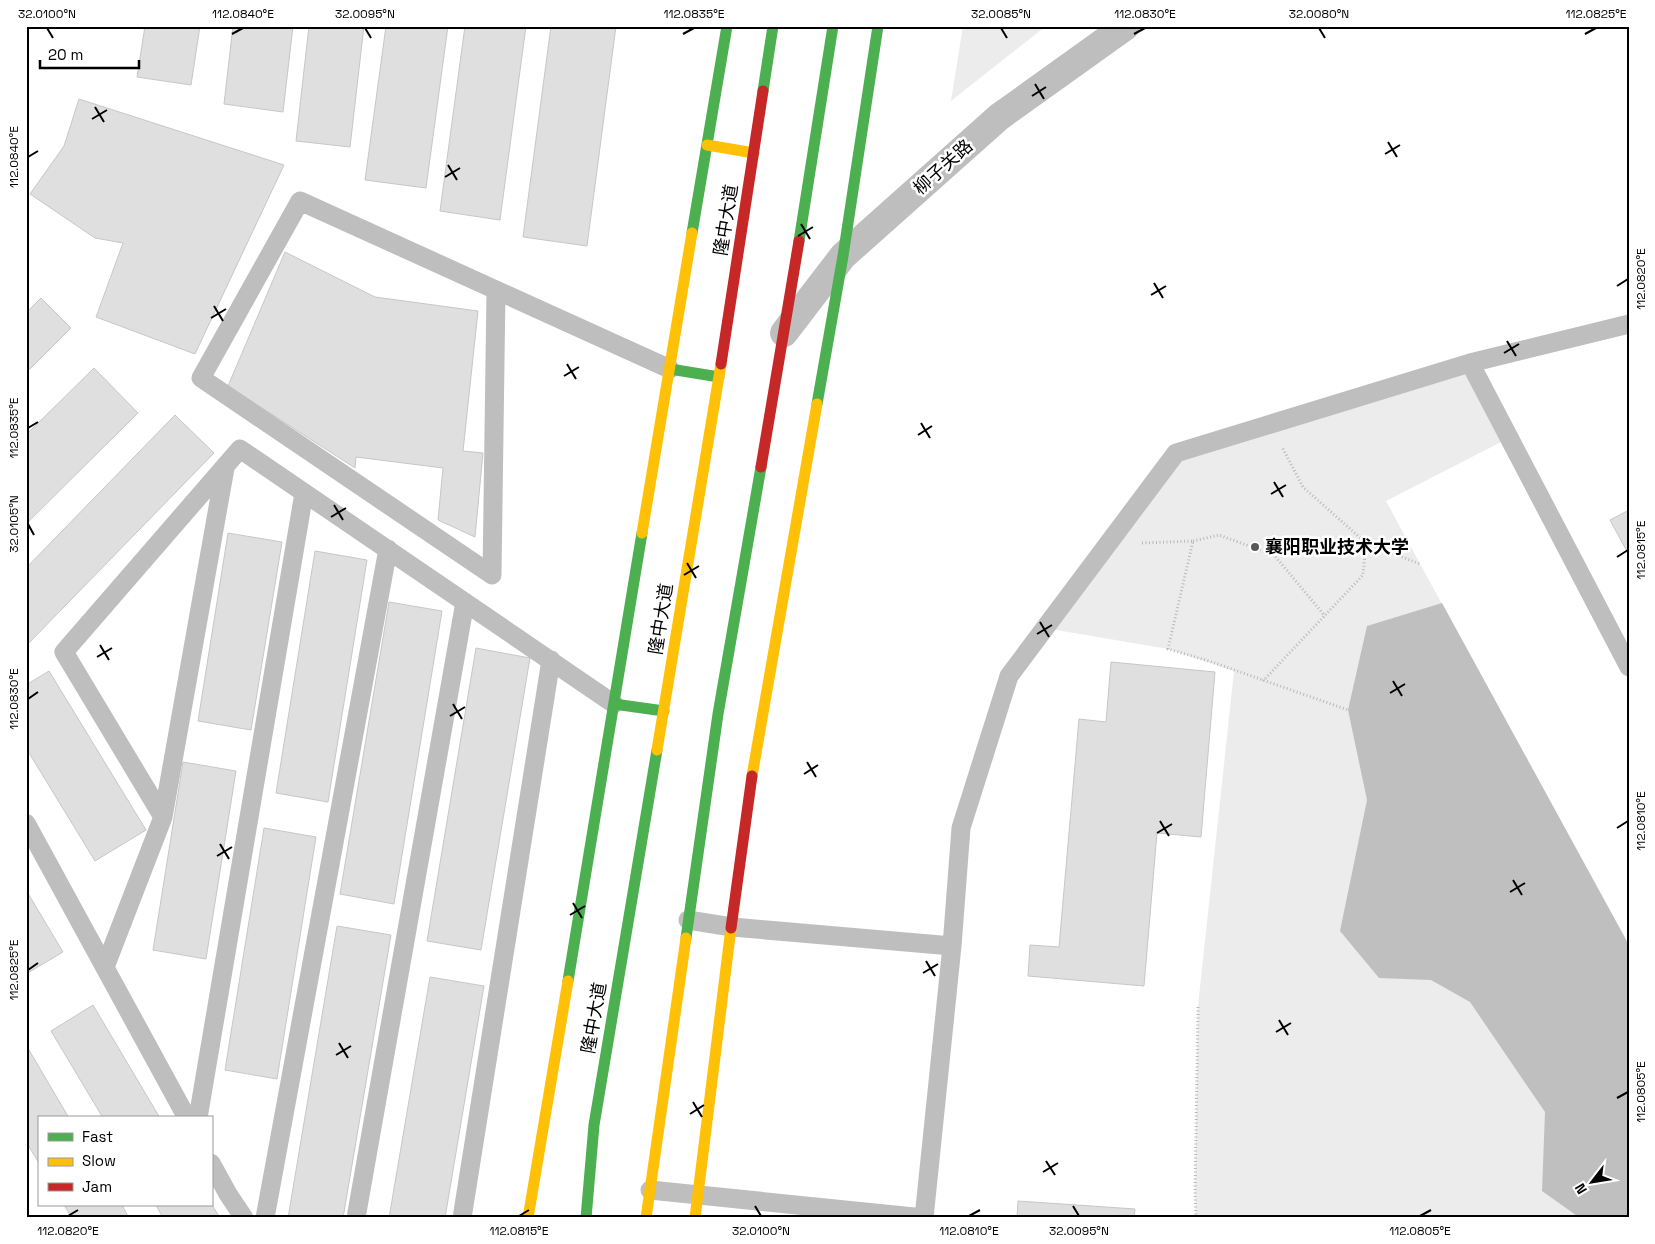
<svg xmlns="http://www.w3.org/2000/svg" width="1655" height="1244" viewBox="0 0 1655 1244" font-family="'Space Grotesk','Noto Sans SC',sans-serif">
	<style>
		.green { fill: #ececec }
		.water { fill: #bfbfbf }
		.building { fill: #dfdfdf; stroke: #c7c7c7 }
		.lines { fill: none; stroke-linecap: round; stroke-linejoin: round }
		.path { stroke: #b9b9b9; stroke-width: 3; stroke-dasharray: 1 2.5; stroke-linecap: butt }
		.lane { stroke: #bebebe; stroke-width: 19 }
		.street { stroke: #bebebe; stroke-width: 28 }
		.fast { stroke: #4caf50; stroke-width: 11 }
		.slow { stroke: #ffc107; stroke-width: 11 }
		.jam { stroke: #c62828; stroke-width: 11 }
		.ticks { fill: none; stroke: #000; stroke-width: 2 }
		.poi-dot { fill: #595959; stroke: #fff; stroke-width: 2 }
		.labels { text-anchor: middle; stroke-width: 5; stroke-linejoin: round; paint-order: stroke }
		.street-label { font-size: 18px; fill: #000; stroke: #fff }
		.poi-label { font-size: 18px; font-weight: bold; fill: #000; stroke: #fff; text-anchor: start }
		.neatline { fill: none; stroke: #000; stroke-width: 2 }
		.ticks-label { font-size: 12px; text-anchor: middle; fill: #000 }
	</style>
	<rect width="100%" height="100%" fill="#fff"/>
	<!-- green -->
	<path class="green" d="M963,26H1046L951,101Z
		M1470,363L1509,438L1386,501L1629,949V1218H1196L1195,1191L1198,1006L1234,671L1168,649L1045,628L1176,453Z"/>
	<!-- water -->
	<path class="water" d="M1442,603L1629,945V1218H1580L1542,1191L1545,1112L1470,1002L1431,980L1379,978L1340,931L1367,800L1348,710L1367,626Z"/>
	<!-- building -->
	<path class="building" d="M145,26H200L191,85L137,77Z
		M233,26H293L283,112L224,104Z
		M309,26H364L350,147L296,141Z
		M386,26H448L426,188L365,180Z
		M465,26H526L500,220L440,211Z
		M551,26H616L587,246L523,237Z
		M79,99L284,165L195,354L96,317L123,243L95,238L30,194L64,146Z
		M285,252L375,297L478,311L463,451L483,453L475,537L438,520L443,468L356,457L355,468L228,386Z
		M41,298L71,328L26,373V313Z
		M94,368L138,413L26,524V435Z
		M175,415L214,453L26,646V568Z
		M1629,510V555L1610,520Z
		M228,533L282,542L251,730L198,721Z
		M315,551L367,560L328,802L276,793Z
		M389,602L442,611L394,904L340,894Z
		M476,648L530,658L481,950L427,941Z
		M1111,662L1215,672L1201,837L1157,833L1144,986L1028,976L1030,945L1059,947L1079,719L1106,722Z
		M49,671L146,830L95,861L26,748V685Z
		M183,762L236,771L206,959L153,950Z
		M264,828L316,837L277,1079L225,1070Z
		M26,890L63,952L26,974Z
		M337,926L391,935L343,1218H288Z
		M430,977L484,986L445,1218H389Z
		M93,1005L160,1118H103L51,1031Z
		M29,1050L69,1118H39V1163L26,1142V1051Z
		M1018,1201L1135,1209L1134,1218H1017Z
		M211,1203L220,1218H163L156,1205H211Z
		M64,1205H122L129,1218H72Z"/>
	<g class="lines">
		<!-- path -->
		<path class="path" d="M1193,541L1219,535L1274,555L1325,616
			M1142,543L1193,541L1168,649L1209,661L1348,710
			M1366,543L1420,564
			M1263,681L1363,575L1366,543L1303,487L1282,447
			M1196,1218L1195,1191L1198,1006"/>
		<!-- lane -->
		<path class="lane" d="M496,290L492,575L201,378L300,201L670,369
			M1470,363L1629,667
			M225,468L163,817L64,652L240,449L614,704
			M26,823L187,1118
			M688,920L732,927L952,946
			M105,967L163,817
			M198,1118L304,493
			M211,1163L228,1194L244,1218
			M650,1190L924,1218
			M265,1218L388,549
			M356,1218L465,602
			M462,1218L551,660
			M924,1218L952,946L961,828L1009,676L1176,453L1470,363L1629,324"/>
		<!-- street -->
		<path class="street" d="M784,333L843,256L999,117L1126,26"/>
		<!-- fast -->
		<path class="fast" d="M763,91L773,26
			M692,233L727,26
			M799,241L833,26
			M670,369L719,377
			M817,404L843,256L878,26
			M614,704L664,711
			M686,938L718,714L761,467
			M568,981L642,533
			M586,1218L594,1125L657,750"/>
		<!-- slow -->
		<path class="slow" d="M707,145L754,153
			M642,533L692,233
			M657,750L721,364
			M752,776L817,404
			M528,1218L568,981
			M646,1218L686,938
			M695,1218L731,928"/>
		<!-- jam -->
		<path class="jam" d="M721,364L763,91
			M761,467L799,241
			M731,928L752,776"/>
	</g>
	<!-- ticks -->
	<path class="ticks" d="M47,28L53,38M365,28L371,38M1001,28L1007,38M1319,28L1325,38M232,34L243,28M683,34L694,28M1134,34L1145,28M1585,34L1596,28M1035,84L1044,99M1032,96L1046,87M95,107L104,122M92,119L107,110M1388,142L1397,157M1385,154L1400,145M28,157L38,151M448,165L457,180M445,177L460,168M801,224L810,239M798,236L813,227M1154,283L1163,298M1617,286L1628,279M1151,295L1166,286M214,306L223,321M211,318L226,309M1507,341L1516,356M1504,353L1519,344M567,364L576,379M564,376L579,367M921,423L930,438M28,428L38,422M918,435L932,426M1274,482L1283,497M1271,494L1286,485M334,505L343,520M331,517L346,508M28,524L34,535M1617,557L1628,550M687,563L696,578M684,575L699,566M1040,622L1049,637M1037,634L1052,625M100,645L109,660M97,657L112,648M1393,681L1402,696M1390,693L1405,684M28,699L38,692M453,704L462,719M450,716L465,707M807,762L816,777M804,774L818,765M1160,821L1169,836M1617,828L1628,821M1157,833L1172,824M220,844L229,859M217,856L232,847M1513,880L1522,895M1510,892L1525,883M573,903L582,918M570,915L585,906M926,961L935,976M28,970L38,963M923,973L938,964M1279,1020L1288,1035M1276,1032L1291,1023M339,1043L348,1058M336,1055L351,1046M1617,1098L1628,1092M693,1102L702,1117M690,1114L704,1105M1046,1161L1055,1175M1043,1172L1058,1163M755,1206L761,1216M1073,1206L1079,1216M68,1216L78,1210M519,1216L529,1210M969,1216L980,1210M1420,1216L1431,1210"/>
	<!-- markers -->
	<circle class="poi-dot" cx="1255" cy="547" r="5"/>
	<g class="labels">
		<!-- street labels -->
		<g class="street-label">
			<text transform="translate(943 167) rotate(-42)" y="6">柳子关路</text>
			<text transform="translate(726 220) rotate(-81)" y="6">隆中大道</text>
			<text transform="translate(661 619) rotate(-81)" y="6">隆中大道</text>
			<text transform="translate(594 1018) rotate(-80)" y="6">隆中大道</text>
		</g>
		<!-- poi labels -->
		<g class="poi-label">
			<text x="1265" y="553">襄阳职业技术大学</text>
		</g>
	</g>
	<!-- border -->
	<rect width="1655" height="1244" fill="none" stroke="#ffffff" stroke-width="55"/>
	<!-- legend -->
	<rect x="38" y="1116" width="175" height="90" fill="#ffffff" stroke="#999999"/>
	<rect x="48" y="1133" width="25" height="8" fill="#4caf50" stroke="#999999"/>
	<text x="82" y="1142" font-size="15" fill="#000000">Fast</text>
	<rect x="48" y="1158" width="25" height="8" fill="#ffc107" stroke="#999999"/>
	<text x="82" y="1166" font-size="15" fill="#000000">Slow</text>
	<rect x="48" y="1183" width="25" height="8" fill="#c62828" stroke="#999999"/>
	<text x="82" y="1192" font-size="15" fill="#000000">Jam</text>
	<!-- north arrow -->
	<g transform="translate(1592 1182) rotate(239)" stroke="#ffffff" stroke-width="4" paint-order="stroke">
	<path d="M0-4L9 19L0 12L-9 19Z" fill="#000000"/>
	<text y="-8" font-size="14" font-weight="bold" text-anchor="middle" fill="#000000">N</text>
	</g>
	<!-- scale -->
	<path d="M40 60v8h99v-8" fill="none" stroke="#000000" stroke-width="2.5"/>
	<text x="48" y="60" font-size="15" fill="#000000" stroke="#ffffff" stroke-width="4" paint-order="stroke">20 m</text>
	<rect x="28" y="28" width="1600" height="1188" class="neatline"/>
	<g class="ticks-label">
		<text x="47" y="18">32.0100°N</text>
		<text x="243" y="18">112.0840°E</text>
		<text x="365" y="18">32.0095°N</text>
		<text x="694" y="18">112.0835°E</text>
		<text x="1001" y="18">32.0085°N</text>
		<text x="1145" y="18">112.0830°E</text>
		<text x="1319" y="18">32.0080°N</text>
		<text x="1596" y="18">112.0825°E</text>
		<text transform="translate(14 157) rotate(-90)" y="4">112.0840°E</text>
		<text transform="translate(1641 279) rotate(-90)" y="4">112.0820°E</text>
		<text transform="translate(14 428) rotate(-90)" y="4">112.0835°E</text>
		<text transform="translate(14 524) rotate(-90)" y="4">32.0105°N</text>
		<text transform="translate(1641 550) rotate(-90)" y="4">112.0815°E</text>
		<text transform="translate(14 699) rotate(-90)" y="4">112.0830°E</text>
		<text transform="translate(1641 821) rotate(-90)" y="4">112.0810°E</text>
		<text transform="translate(14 970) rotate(-90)" y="4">112.0825°E</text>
		<text transform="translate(1641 1092) rotate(-90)" y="4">112.0805°E</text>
		<text x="68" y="1235">112.0820°E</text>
		<text x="519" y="1235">112.0815°E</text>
		<text x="761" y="1235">32.0100°N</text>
		<text x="969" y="1235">112.0810°E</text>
		<text x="1079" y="1235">32.0095°N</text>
		<text x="1420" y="1235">112.0805°E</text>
	</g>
</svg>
